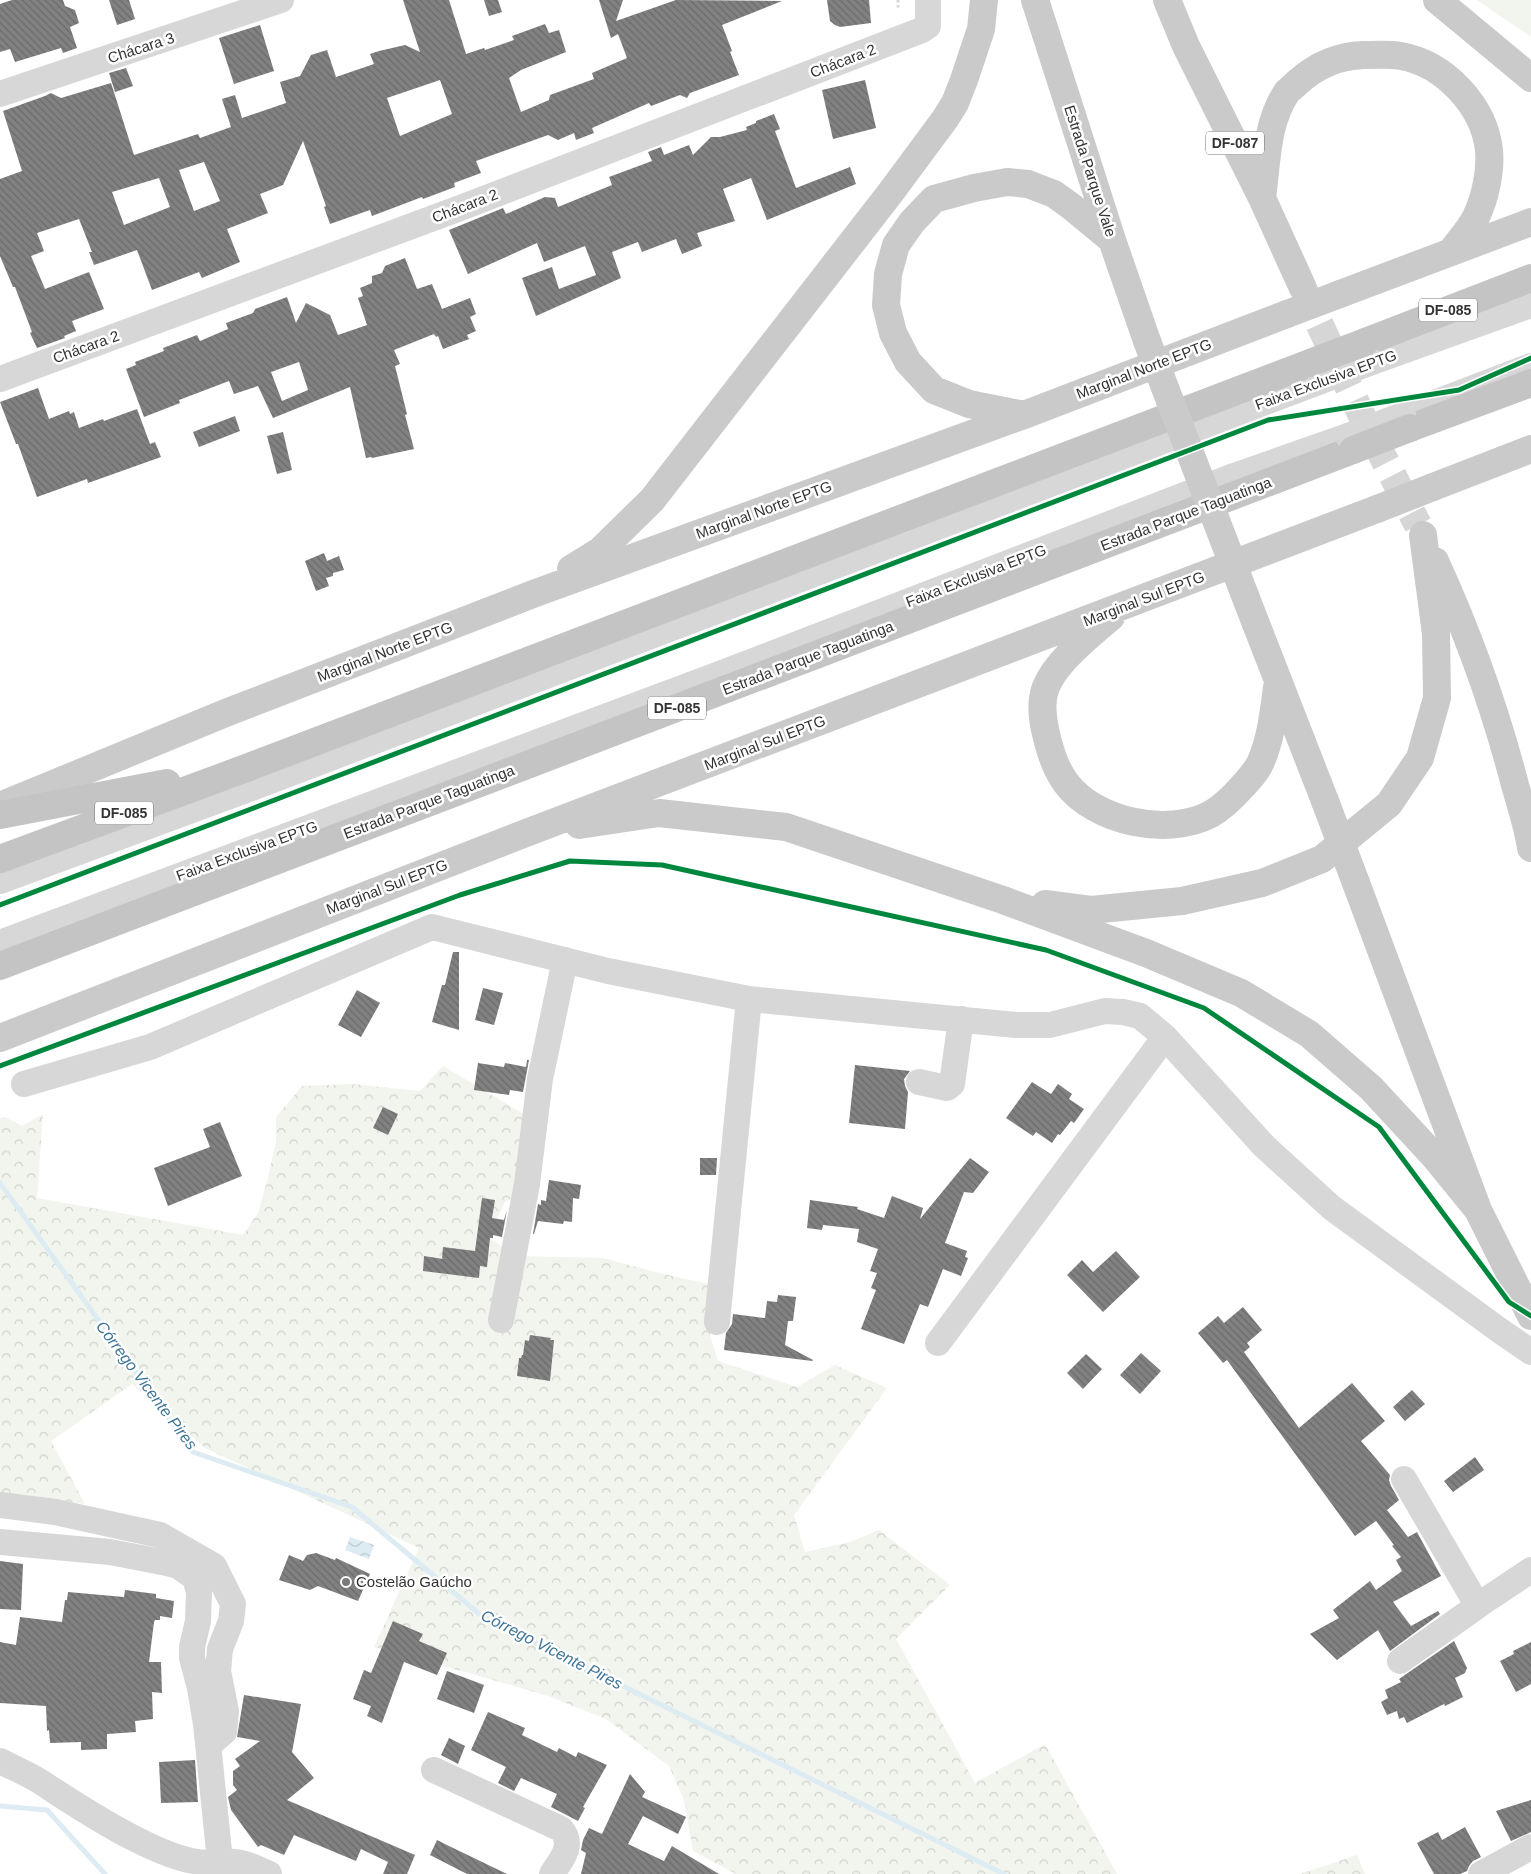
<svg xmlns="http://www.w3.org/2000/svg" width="1531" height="1874" viewBox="0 0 1531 1874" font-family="Arial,sans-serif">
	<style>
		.grass { fill: #f1f5ed }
		.forest { fill: url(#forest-crowns) }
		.water { fill: url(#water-waves) }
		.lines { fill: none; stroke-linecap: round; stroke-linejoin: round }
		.stream { stroke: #ddebf3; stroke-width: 5 }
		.building { fill: url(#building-back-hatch); fill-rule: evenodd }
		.major-tunnel { stroke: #d6d6d6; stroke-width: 28; stroke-dasharray: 28 14; stroke-linecap: butt }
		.path { stroke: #d6d6d6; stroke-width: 3; stroke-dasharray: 2.5 2.5; stroke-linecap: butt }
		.minor { stroke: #d7d7d7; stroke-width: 26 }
		.major { stroke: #cacaca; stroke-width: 28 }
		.highway { stroke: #c4c4c4; stroke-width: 28 }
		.minor-bridge { stroke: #d7d7d7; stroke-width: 26 }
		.major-bridge { stroke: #cacaca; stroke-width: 28 }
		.highway-bridge { stroke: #c4c4c4; stroke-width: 28 }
		.cycleway-casing { stroke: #fff; stroke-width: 8 }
		.cycleway { stroke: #00873e; stroke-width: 5 }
		.poi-dot { fill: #7a7a7a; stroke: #fff; stroke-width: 2 }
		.labels { text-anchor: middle; stroke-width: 5; stroke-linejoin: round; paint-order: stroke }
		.shield { fill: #fff; stroke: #707070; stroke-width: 1 }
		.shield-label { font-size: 14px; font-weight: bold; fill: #333 }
		.street-label { font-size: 15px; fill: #333; stroke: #fff }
		.poi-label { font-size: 15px; fill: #333; stroke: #fff; text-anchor: start }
		.water-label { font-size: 16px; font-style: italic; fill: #3f7597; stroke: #fff }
	</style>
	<defs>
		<pattern id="forest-crowns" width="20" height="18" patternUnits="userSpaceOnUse" patternTransform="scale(1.25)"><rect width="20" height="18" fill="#f1f5ed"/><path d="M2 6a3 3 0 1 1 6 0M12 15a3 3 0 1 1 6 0" fill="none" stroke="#cfd2cc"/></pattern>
		<pattern id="water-waves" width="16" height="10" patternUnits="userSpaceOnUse" patternTransform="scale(1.25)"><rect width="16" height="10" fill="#ddebf3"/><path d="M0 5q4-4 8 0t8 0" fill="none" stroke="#becad1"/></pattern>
		<pattern id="building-back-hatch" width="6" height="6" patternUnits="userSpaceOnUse" patternTransform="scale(1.25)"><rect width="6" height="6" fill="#818181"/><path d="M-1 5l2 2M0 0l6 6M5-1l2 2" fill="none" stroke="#6a6a6a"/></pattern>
	</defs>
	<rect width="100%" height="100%" fill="#fff"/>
	<!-- grass -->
	<path class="grass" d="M1477,0H1531V37Z"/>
	<!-- forest -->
	<path class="forest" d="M443,1066L525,1115L522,1192L504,1203L489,1238L517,1256L603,1258L663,1274L714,1285L710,1336L718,1361L797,1387L835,1365L887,1388L794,1515L805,1552L850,1542L879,1530L950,1585L896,1639L975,1783L1045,1744L1117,1874H736L693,1851L684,1800L669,1766L606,1719L548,1696L476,1675L374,1647L419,1548L205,1448L132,1384L51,1441L85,1504L0,1493V1118L5,1117L22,1126L43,1114L37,1198L243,1235L258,1213L268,1178L276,1141V1117L302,1086L351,1084L420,1091Z
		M1357,1855L1365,1874H1300Z"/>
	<!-- water -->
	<path class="water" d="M350,1537L374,1545L369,1559L345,1550Z"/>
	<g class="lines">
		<!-- stream -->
		<path class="stream" d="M0,1183L193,1452L352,1507L483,1617L1004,1874
			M0,1806L47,1810L105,1874"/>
	</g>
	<!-- building -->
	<path class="building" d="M12,0H63L65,6L75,10L79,23L70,27L77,48L63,53L61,48L15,62L10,49L0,52V4Z
		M109,0H129L135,19L117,25Z
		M403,0H449L466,54L484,48L485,50L514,40L512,36L545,24L549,33L559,30L566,52L521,70L509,78L521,112L549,100L550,95L594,79L592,73L627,58L618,34L611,38L599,0H623L616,21L676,0L782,1L722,25L732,51L730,52L739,75L690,93L687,98L680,95L651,106L649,103L592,128L594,133L576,140L574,133L558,140L548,135L476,161L481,173L454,183L455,187L423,199L422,197L372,216L370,210L330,224L324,207L326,206L303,141L283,185L260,194L268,213L227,229L240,262L202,278L199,272L152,290L137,250L94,265L89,252H92L79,219L37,233L44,251L31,256L45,289L89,272L104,309L72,321L76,331L64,336L65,338L37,348L30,333L32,332L15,287H13L0,256V179L22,171L3,111L45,96L51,93L61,98L111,83L134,155L198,134L200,138L231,127L222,99L235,95L242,118L286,103L280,82L300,76L311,55L327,50L336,77L374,64L370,54L379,51L405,45L420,52ZM440,80L452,114L400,136L387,98ZM204,162L220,201L194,211L179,170ZM159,178L170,207L124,225L112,192Z
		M484,0H498L502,12L489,16Z
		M827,0H869L871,23L840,27L835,25L830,21Z
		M260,25L274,71L234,84L219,38Z
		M126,68L133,86L115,92L109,73Z
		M865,80L876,128L833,139L822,90Z
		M774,114L780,129L775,131L796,188L850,167L856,184L767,220L751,178L723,189L735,221L697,233L702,246L682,254L676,239L642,252L638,242L612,252L621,278L536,316L522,278L552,267L559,289L596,275L585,246L544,262L537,243L468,274L449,230L503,208L506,214L545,197L555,198L558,207L612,185L609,177L652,161L648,152L661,147L664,155L689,145L693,155L711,137H720L747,130L746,127L756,123V121Z
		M405,258L417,289L432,284L442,309L470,298L476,314L470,317L476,331L467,335L469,339L443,349L438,336L436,337L434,334L394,350L400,364L395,366L407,414L405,415L414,449L372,458L371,457L366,458L350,387L273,418L258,386L234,394L229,381L179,400L180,403L144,417L126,369L136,365L135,362L164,351L163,348L197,335L200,341L228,329L226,323L253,313L255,309L287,297L296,323L306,303L330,315L338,335L367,325L358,298L363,296L360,288L372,283V276L382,273L385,266ZM299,362L308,390L282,401L271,372Z
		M38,388L49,419L69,411L70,414L74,412L79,428L103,419L104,421L137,409L150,444L155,442L161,457L88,483L87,479L37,497L18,444H16L0,402Z
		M235,416L240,431L199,447L193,432Z
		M283,432L292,470L277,474L267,436Z
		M324,553L327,561L339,556L344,570L333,573V576L326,578L329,586L316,591L305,561Z
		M453,952H459V1030L432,1022L442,985H445Z
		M483,988L503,993L494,1025L475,1020Z
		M357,990L380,1003L361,1037L338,1025Z
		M527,1060H529L523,1092L510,1090L509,1095L474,1090L478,1063L504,1067L505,1063L526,1067Z
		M855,1065L910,1071L904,1079L905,1086L908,1092L905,1129L849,1123Z
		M1032,1082L1051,1094L1058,1084L1072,1094L1069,1099L1084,1109L1074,1123L1071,1121L1060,1135L1058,1134L1052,1143L1036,1132L1033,1136L1006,1118Z
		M383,1107L398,1114L388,1135L373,1128Z
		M220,1122L242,1176L168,1206L154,1168L210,1147L203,1129Z
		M700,1158H717L716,1175H700Z
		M970,1158L989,1172L973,1193L964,1192L945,1243L967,1251L965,1257L968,1258L961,1276L943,1269L928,1307L920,1304L904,1344L861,1329L876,1290L871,1288L877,1273L870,1271L878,1249L857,1242L859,1229L823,1225L822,1230L807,1228L810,1200L858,1207L857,1209L884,1218L892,1196L923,1208L920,1219Z
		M549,1180L581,1185L579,1199L573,1198L572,1222L564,1221L563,1224L538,1221L534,1234H533L538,1204L541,1205V1200L546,1201Z
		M482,1198L495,1200L492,1218L504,1220L507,1210L502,1237L493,1235V1238H490L487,1267L480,1266L479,1278L423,1271L424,1256L443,1259L442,1258L443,1247L475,1251Z
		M1116,1251L1140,1277L1103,1312L1067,1275L1082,1260L1093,1272Z
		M778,1295L796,1297L793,1321H788L785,1345L813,1360L812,1361L724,1350L726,1333L732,1324L733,1314L765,1318L767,1301L777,1302Z
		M1243,1307L1262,1330L1247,1343L1250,1347L1244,1352L1299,1428L1352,1383L1385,1421L1361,1441L1390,1475L1389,1480L1391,1486L1399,1500L1387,1510L1408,1537L1417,1532L1418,1534L1441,1576L1393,1602L1411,1626L1438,1611L1440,1614L1390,1651L1378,1630L1337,1660L1310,1634L1339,1618L1333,1610L1370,1581L1376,1590L1402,1571L1396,1560L1401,1557L1392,1546L1394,1545L1376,1521L1355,1536L1227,1360L1223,1363L1198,1333L1218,1316L1224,1323Z
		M530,1335L551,1338L550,1340H554L550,1381L517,1376L519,1358H521L522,1355H523L525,1340L529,1341Z
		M1141,1353L1161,1371L1140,1394L1120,1375Z
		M1086,1354L1102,1369L1083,1389L1067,1373Z
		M1412,1390L1425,1404L1405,1421L1393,1407Z
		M1475,1457L1484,1470L1453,1492L1444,1481Z
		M316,1553L335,1560L336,1558L370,1574L358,1601L318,1586L310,1590L279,1580L289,1555L303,1561L307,1555Z
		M0,1561L23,1564L21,1610L0,1609Z
		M125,1590L156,1594V1598L174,1601L172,1618L160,1616V1620H155L154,1622L149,1662H161L162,1693L152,1692L153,1719L135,1721L136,1732L107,1734V1749L81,1750V1742L50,1743L49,1730L47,1731L46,1706L0,1703V1642L16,1645L20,1617L62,1622L65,1600H67L68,1592L124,1597Z
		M393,1621L423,1634L419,1641L447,1653L437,1675L404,1662L382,1723L367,1716L371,1706L353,1699L364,1670L371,1673Z
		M1454,1641L1467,1668L1465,1673L1455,1678L1463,1697L1445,1706L1444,1704L1407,1723L1404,1717L1399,1719L1397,1711L1387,1715L1381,1702L1388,1698L1385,1690L1401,1682L1399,1679Z
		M1531,1642V1684L1516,1692L1500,1661L1514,1654L1513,1651Z
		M447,1671L484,1685L474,1713L437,1699Z
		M244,1695L301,1704L292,1752L314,1778L287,1800L415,1855L407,1874H383L388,1862L361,1849L356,1861L294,1835L284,1855L261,1845L258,1847L231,1810L228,1797L237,1790L233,1785V1771L240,1766L235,1759L260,1741L237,1737Z
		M488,1712L525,1728L522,1735L557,1752L559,1748L576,1757L578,1752L607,1765L583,1807L585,1808L578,1821L551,1807L557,1794L521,1778L514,1791L498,1783L506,1767L471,1750Z
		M449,1738L465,1746L458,1764L441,1755Z
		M195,1760L198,1802L161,1803L159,1762Z
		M630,1774L645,1792L642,1797L686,1817L678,1834L643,1816L628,1844L664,1861L672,1846L719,1874H581L586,1853L581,1850L583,1840L589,1828L602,1834Z
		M1531,1800V1832L1511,1841L1496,1811Z
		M1465,1827L1481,1857L1473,1861L1469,1866L1467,1871L1460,1874H1434L1417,1843L1438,1832L1442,1840Z
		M437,1840L449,1846L507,1874H467L430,1855Z"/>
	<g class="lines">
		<!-- major-tunnel -->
		<path class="major-tunnel" d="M1302,286L1362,416L1418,525"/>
		<!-- path -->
		<path class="path" d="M898,0V9"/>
		<!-- minor -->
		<path class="minor" d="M0,94L281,0
			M1372,362L1531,305
			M0,379L463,207L922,30L928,26V0
			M1403,415L1531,366
			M0,881L257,786L1321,381
			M0,943L717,675L1234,476L1348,436
			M919,1082L947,1088L952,1084L961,1019
			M24,1084L150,1047L432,927L608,971L749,999L1016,1025H1050L1105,1011L1123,1012L1140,1016L1165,1037
			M501,1320L527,1184L540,1079L565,960
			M717,1322L749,999
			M938,1343L1165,1037L1264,1146L1332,1208L1499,1330L1531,1352
			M1404,1479L1472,1596L1478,1600H1486L1531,1570
			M0,1505L55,1512L160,1535L214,1566L233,1604L231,1621L220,1649L218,1671L226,1711L224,1732L209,1745
			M0,1542L110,1552L167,1563L178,1566L195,1578L199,1592L198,1621L192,1647V1658L200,1688L206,1724L220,1861C179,1874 82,1809 47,1786C33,1776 16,1769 0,1761
			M1400,1661L1486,1600
			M434,1770L561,1829C575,1845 561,1860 552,1874
			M220,1861C241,1861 251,1865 269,1874
			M1481,1874L1531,1847"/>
		<!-- major -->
		<path class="major" d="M1035,0L1112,240L1147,341
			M1167,0L1186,46L1262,198L1302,286
			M1437,0L1531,78
			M1262,198C1267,162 1266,123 1287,92C1290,89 1295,85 1298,82C1317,65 1337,56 1363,55C1375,55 1389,54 1401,56C1445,64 1484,106 1489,150C1491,172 1485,198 1476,217C1470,229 1460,240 1452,251
			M1340,294L1531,222
			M1024,415L969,404L934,390L908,362L893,333L886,305L888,274L896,245L912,222L934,199L974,188L1007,182L1028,184L1054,194L1072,207L1112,240
			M1433,487L1531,449
			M1435,561C1468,633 1495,708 1515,785C1521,806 1528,827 1531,848
			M571,569L600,551L652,500L891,192L945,119L955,103L964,80L981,29L984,0
			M1111,617C1089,636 1051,665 1044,693C1040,709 1044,727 1048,742C1052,757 1057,771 1066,783C1095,822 1168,837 1211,814C1223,807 1233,797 1242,787C1250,778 1258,770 1262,759C1272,735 1274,707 1278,681
			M1256,624L1325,801
			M0,806L228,712L533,594L1024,415L1287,314
			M579,825L659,813L786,827L1003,900L1146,953L1241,993L1309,1034L1371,1088L1434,1156L1478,1210
			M1356,883L1478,1210L1531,1316
			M1045,904L1091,910L1182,901L1262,883L1322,859L1389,804L1420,758L1437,698L1436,634L1423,535
			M0,1038L526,833L1377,509"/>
		<!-- highway -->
		<path class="highway" d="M1365,342L1531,278
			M1410,428L1531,383
			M0,815L167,783
			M0,859L249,767L1310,363
			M0,966L1353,450"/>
		<!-- minor-bridge -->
		<path class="minor-bridge" d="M1321,381L1372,362
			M1348,436L1403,415"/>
		<!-- major-bridge -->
		<path class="major-bridge" d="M1287,314L1340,294
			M1147,341L1256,624
			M1377,509L1433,487
			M1325,801L1356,883"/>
		<!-- highway-bridge -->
		<path class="highway-bridge" d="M1310,363L1365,342
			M1353,450L1410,428"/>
		<defs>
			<path id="cycleway" d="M0,905L1268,420L1459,390L1531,358
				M0,1066L460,895L570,861L662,865L1046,950L1204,1008L1379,1127L1509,1302L1531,1316"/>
		</defs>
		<!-- cycleway casing -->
		<use href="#cycleway" class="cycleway-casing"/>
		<!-- cycleway -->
		<use href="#cycleway" class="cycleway"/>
	</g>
	<!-- markers -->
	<circle class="poi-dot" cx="346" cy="1582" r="5"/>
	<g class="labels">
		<!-- shield labels -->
		<g class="shield">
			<rect x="1206" y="131.5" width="58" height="23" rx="4"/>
			<rect x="1419" y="298.5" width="58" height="23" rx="4"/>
			<rect x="648" y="696.5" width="58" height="23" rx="4"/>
			<rect x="95" y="801.5" width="58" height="23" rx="4"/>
		</g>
		<g class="shield-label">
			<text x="1235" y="148">DF-087</text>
			<text x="1448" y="315">DF-085</text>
			<text x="677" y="713">DF-085</text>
			<text x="124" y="818">DF-085</text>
		</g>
		<!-- street labels -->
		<g class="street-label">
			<text transform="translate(141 48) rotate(-18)" y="5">Chácara 3</text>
			<text transform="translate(843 61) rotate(-21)" y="5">Chácara 2</text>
			<text transform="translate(1090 171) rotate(72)" y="5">Estrada Parque Vale</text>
			<text transform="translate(465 206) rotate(-21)" y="5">Chácara 2</text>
			<text transform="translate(86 347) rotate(-20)" y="5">Chácara 2</text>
			<text transform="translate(1144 369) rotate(-21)" y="5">Marginal Norte EPTG</text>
			<text transform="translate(1326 380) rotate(-20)" y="5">Faixa Exclusiva EPTG</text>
			<text transform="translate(764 510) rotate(-20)" y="5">Marginal Norte EPTG</text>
			<text transform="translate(1186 514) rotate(-21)" y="5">Estrada Parque Taguatinga</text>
			<text transform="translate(976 576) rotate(-21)" y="5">Faixa Exclusiva EPTG</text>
			<text transform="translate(1144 599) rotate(-21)" y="5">Marginal Sul EPTG</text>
			<text transform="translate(385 652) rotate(-21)" y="5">Marginal Norte EPTG</text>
			<text transform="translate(808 658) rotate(-21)" y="5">Estrada Parque Taguatinga</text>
			<text transform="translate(765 743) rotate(-21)" y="5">Marginal Sul EPTG</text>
			<text transform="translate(429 802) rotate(-21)" y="5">Estrada Parque Taguatinga</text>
			<text transform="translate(247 851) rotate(-20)" y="5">Faixa Exclusiva EPTG</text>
			<text transform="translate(387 887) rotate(-21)" y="5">Marginal Sul EPTG</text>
		</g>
		<!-- poi labels -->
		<g class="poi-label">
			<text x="356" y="1587">Costelão Gaúcho</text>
		</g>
		<!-- water labels -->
		<g class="water-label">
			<text transform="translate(147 1385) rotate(53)" y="6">Córrego Vicente Pires</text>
			<text transform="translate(552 1649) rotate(27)" y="6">Córrego Vicente Pires</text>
		</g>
	</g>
</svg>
